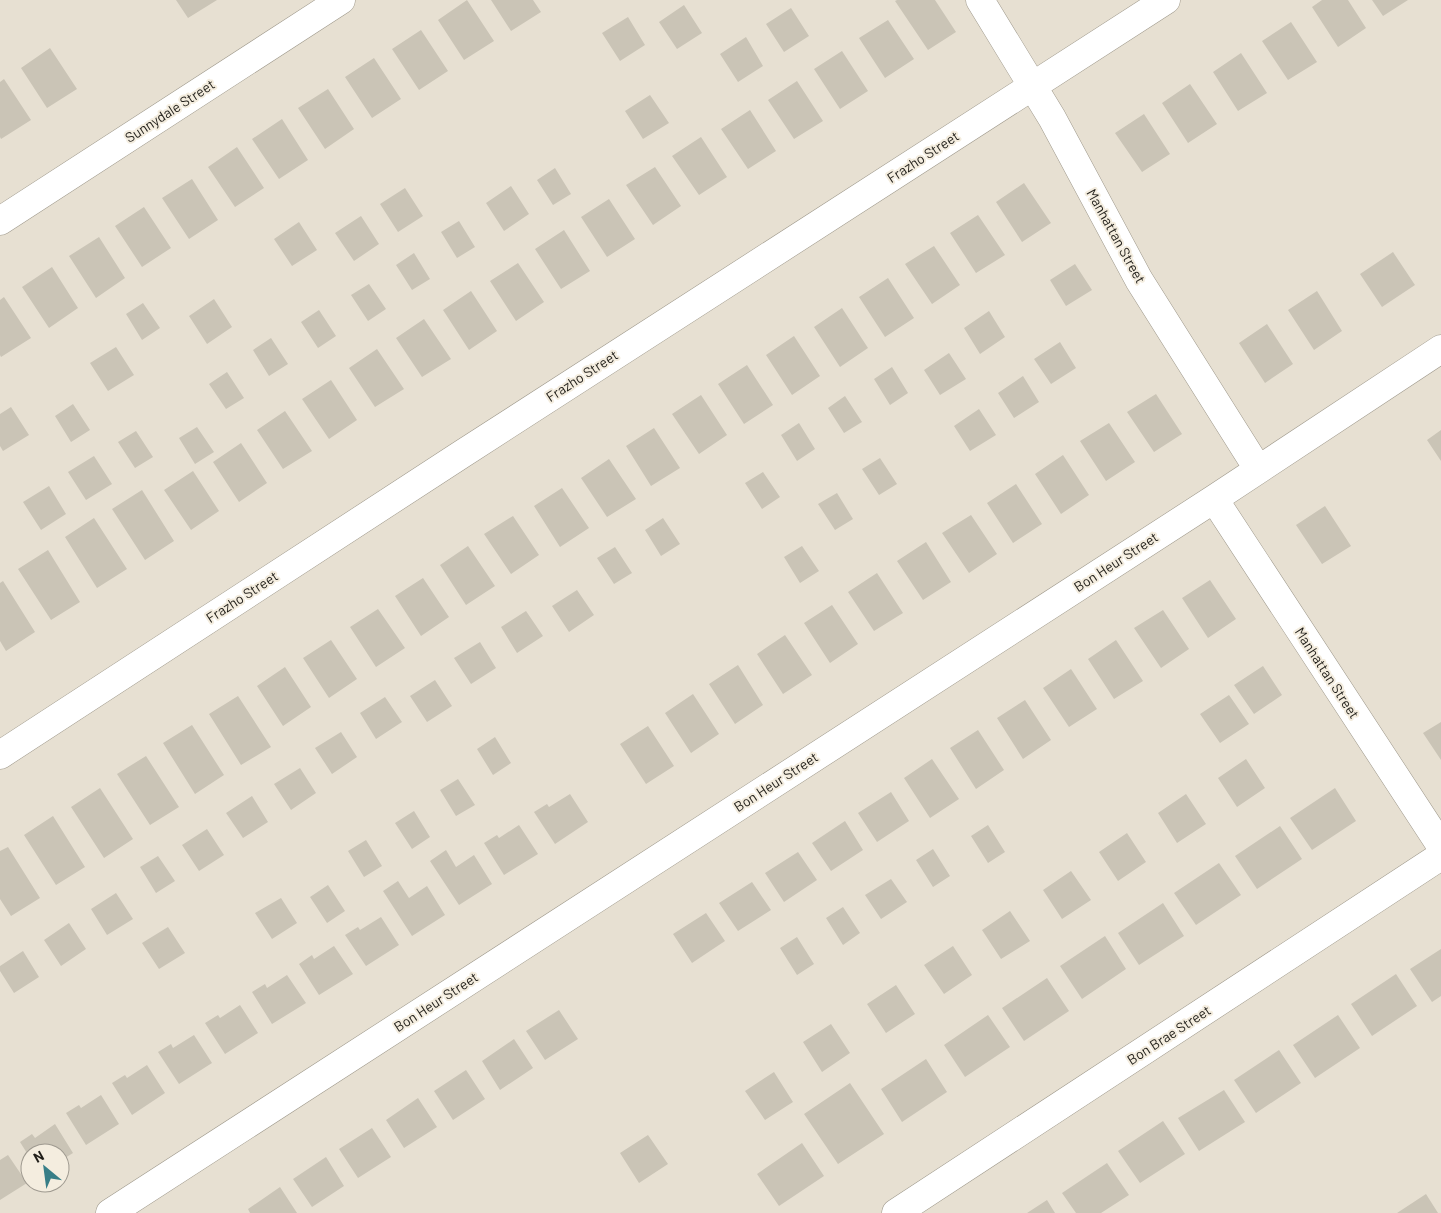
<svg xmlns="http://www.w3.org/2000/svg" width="1441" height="1213" viewBox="0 0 1441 1213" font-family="Barlow,sans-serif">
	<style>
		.building { fill: #cac4b6 }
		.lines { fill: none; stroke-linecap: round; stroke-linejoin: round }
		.minor-casing { stroke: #9e988b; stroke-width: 29 }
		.minor { stroke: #fff; stroke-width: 28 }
		.labels { text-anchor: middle; stroke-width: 4; stroke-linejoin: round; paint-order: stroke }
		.street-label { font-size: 14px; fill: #201e19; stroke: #f4eddf }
	</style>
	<rect width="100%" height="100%" fill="#e7e0d2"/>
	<!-- building -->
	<path class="building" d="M176,0H217L188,18Z
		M467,0L494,41L464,60L438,20Z
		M491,0H533L541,12L511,31Z
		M897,0H935L956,32L928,50L895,1Z
		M1322,0H1348L1366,28L1338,47L1312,7Z
		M1372,0H1408L1383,16Z
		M684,5L702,33L677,49L659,22Z
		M791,8L809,36L784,52L766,24Z
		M628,17L645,45L620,61L602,33Z
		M888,20L914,59L885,78L859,38Z
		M1291,22L1317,62L1288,80L1262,41Z
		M421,30L448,71L419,90L392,49Z
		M746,37L763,66L738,82L720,54Z
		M50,48L77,89L47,108L21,68Z
		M842,51L868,91L840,109L814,69Z
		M1241,53L1267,93L1238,111L1213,72Z
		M374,58L401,99L372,118L345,77Z
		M4,79L31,120L1,139L0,137V82Z
		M797,81L823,121L794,139L768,100Z
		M1190,84L1217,124L1188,143L1162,103Z
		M328,89L354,129L325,149L298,108Z
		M650,95L669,123L643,139L625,111Z
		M750,110L776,151L748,169L721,129Z
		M1144,114L1170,154L1142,172L1115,133Z
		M282,119L308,160L279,179L252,139Z
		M701,137L727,177L699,195L672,156Z
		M237,147L264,188L235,207L208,167Z
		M655,167L681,206L653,225L626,185Z
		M555,168L571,194L553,205L537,180Z
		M192,179L218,220L189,239L162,198Z
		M1024,183L1051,223L1022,242L996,202Z
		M511,186L529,214L504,231L486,203Z
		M405,188L423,216L398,232L380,204Z
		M609,199L635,239L607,257L581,217Z
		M144,207L171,248L142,267L115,226Z
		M978,215L1005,255L976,273L950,233Z
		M361,216L379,244L354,261L335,233Z
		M459,221L475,247L457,258L441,232Z
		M299,222L317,250L292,266L274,239Z
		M564,230L590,271L561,289L535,249Z
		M99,237L125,278L96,298L69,256Z
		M934,246L960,285L932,304L905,264Z
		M1393,252L1415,285L1382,307L1360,274Z
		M414,253L430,279L412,290L396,265Z
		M518,263L544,302L516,321L490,281Z
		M1075,264L1092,290L1066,306L1050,280Z
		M52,267L78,308L49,328L22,287Z
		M888,278L914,318L885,337L859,297Z
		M369,284L386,309L368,321L351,295Z
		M471,291L497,331L469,350L443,310Z
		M1317,291L1342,331L1314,350L1288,310Z
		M4,297L31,338L1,357L0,355V300Z
		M214,299L232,327L207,344L189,316Z
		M143,303L160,328L142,340L126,314Z
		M842,308L868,348L840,367L814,327Z
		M319,310L336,336L318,348L301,322Z
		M989,311L1005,337L980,354L964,328Z
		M424,319L451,359L422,377L396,338Z
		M1267,324L1293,364L1265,383L1239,343Z
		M794,336L820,376L792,395L766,355Z
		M271,338L288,364L269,376L253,350Z
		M1060,342L1076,368L1051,384L1034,359Z
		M116,347L134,375L108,391L90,363Z
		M377,349L404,389L375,407L349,368Z
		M949,353L966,379L940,395L924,370Z
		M747,365L773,405L744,424L718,384Z
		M892,367L908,393L890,405L874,379Z
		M227,372L244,398L226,409L209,384Z
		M1023,376L1039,402L1014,418L998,393Z
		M331,380L357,420L329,439L302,399Z
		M1156,394L1182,434L1154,452L1127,412Z
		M701,395L727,435L699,454L672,414Z
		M845,396L862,422L844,433L828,408Z
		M73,404L90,430L71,442L55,416Z
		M11,407L29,435L3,451L0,446V414Z
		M979,409L996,435L970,451L954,426Z
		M285,411L312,451L283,469L257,430Z
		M799,423L815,449L797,461L781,435Z
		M1109,423L1135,462L1106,481L1080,441Z
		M197,427L214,452L195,464L179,438Z
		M654,428L680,468L651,486L626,446Z
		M1441,430V461L1427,440Z
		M136,431L153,457L135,468L118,442Z
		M241,443L267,483L239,502L213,462Z
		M1063,455L1089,495L1061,514L1035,474Z
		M94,456L112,484L86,500L68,472Z
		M880,458L897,484L879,495L862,469Z
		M609,459L636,499L607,517L581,478Z
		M193,471L219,511L191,530L164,490Z
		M763,472L780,497L762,509L745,483Z
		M1016,484L1042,524L1013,543L987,503Z
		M49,486L66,514L41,530L23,502Z
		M562,488L589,528L560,547L534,506Z
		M142,490L174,541L145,560L112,509Z
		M837,493L853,519L835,530L818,504Z
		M1325,506L1351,546L1322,564L1296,525Z
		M971,515L997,554L969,573L942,533Z
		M513,516L539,555L511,574L484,534Z
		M94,518L127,569L97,588L65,537Z
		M663,518L680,544L661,556L645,530Z
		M926,542L951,582L923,600L897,561Z
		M468,546L495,586L466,605L440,565Z
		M802,546L819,571L800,583L784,557Z
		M615,547L632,573L614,584L597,558Z
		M48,550L80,602L51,620L18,569Z
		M877,573L903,613L874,631L848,592Z
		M423,578L449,617L421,636L395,596Z
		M1210,580L1236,619L1208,638L1182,598Z
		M3,581L35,632L6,651L0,641V583Z
		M577,590L594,615L569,632L552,606Z
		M832,605L858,644L830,663L804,623Z
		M378,609L405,648L376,667L350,627Z
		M1163,610L1189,649L1161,668L1134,628Z
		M526,611L543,636L517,653L501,627Z
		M785,635L812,675L783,694L757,654Z
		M331,640L357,679L329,698L303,658Z
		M1116,640L1143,681L1114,699L1088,659Z
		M480,642L496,668L471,684L454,658Z
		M738,665L763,705L735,724L709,684Z
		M1263,666L1282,695L1254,714L1234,685Z
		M285,667L311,707L283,726L257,686Z
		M1071,669L1097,709L1069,727L1043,688Z
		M435,680L452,706L427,722L410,696Z
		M693,694L719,734L691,753L665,713Z
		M1229,695L1249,724L1220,743L1200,714Z
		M238,696L271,747L241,765L209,714Z
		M385,697L402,722L376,739L360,713Z
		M1025,700L1051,740L1023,759L997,718Z
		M1441,722V760L1423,733Z
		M192,725L224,775L195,794L163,743Z
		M648,726L674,766L646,784L620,744Z
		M978,730L1004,770L976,789L950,748Z
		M341,732L357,757L332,774L315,748Z
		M495,737L511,763L493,775L477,749Z
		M146,756L179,807L150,825L117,774Z
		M932,759L959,799L930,818L904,778Z
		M1246,759L1265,788L1237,807L1218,778Z
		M300,768L316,793L291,810L274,784Z
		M458,779L475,805L456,816L440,790Z
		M100,788L133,839L104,858L71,807Z
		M1335,788L1356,821L1312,850L1290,818Z
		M891,792L909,821L877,842L858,813Z
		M570,794L588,822L555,844L534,812L547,804L549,807Z
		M1186,794L1206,824L1177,843L1158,813Z
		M252,796L268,822L243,838L226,813Z
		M414,811L430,837L412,849L395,823Z
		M53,816L85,867L56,885L24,835Z
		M845,821L863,850L831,871L812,843Z
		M519,825L538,854L504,875L484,843L497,835L499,838Z
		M988,825L1005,852L988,863L971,836Z
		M1280,826L1302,859L1257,889L1235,856Z
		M207,829L224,855L199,871L182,845Z
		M1127,833L1146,862L1118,881L1099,852Z
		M366,840L382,866L364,877L348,851Z
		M8,847L40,898L11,916L0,899V851Z
		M933,849L950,876L933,887L916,860Z
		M446,850L456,867L474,855L492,884L459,905L430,861Z
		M798,852L817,880L784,902L765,873Z
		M158,856L175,881L156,893L140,867Z
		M1219,863L1241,895L1196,925L1174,893Z
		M1071,871L1091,900L1062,919L1043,890Z
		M891,879L907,902L881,919L865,895Z
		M398,881L409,898L427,886L445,915L412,936L383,891Z
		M752,882L771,910L738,931L719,903Z
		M328,885L345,911L327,923L310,897Z
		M116,893L133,919L107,935L91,909Z
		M281,898L297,923L272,939L255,913Z
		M1163,903L1184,936L1139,965L1118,933Z
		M843,907L860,933L843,945L826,918Z
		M1010,911L1030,941L1001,959L982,930Z
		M706,913L725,941L692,963L673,934Z
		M381,917L399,945L366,966L345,935L358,927L360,930Z
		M69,923L86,949L61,966L44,940Z
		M168,927L185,953L159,969L142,943Z
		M1105,936L1126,969L1082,999L1060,966Z
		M797,937L814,964L797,975L780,948Z
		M334,946L353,974L319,995L299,964L312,955L314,959Z
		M953,946L972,975L944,994L924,965Z
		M1441,949V996L1432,1002L1410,969Z
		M23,951L39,977L14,993L0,971V966Z
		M1396,974L1417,1006L1372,1036L1351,1004Z
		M287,975L306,1003L272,1024L252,992L265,984L267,988Z
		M1047,978L1069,1011L1024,1041L1002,1008Z
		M896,985L915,1014L886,1033L867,1004Z
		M240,1005L258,1033L225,1054L205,1023L218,1015L220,1018Z
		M559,1010L578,1039L545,1060L526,1031Z
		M988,1015L1010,1047L965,1077L944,1045Z
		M1338,1015L1360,1048L1315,1078L1293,1045Z
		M831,1024L850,1053L822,1072L803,1042Z
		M194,1035L212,1063L179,1084L158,1052L171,1044L173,1048Z
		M514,1039L533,1068L500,1090L482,1061Z
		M1279,1050L1301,1083L1256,1113L1234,1080Z
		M926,1059L947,1092L902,1122L881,1089Z
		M147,1065L165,1093L132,1115L112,1083L125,1075L127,1078Z
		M466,1070L485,1099L453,1120L434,1091Z
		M774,1072L793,1102L765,1120L745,1091Z
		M850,1083L884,1134L838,1164L804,1114Z
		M1224,1090L1245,1122L1199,1151L1178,1118Z
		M101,1095L119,1124L86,1145L66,1113L79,1105L81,1108Z
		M418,1098L437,1127L404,1148L386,1120Z
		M1163,1121L1185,1154L1140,1183L1118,1151Z
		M55,1124L73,1153L60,1161V1153H30V1158L20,1142L32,1134L35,1138Z
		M372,1128L391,1157L358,1178L339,1149Z
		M648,1135L668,1164L639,1183L620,1153Z
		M802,1143L824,1176L779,1206L757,1174Z
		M8,1155L27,1183L0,1200V1160Z
		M326,1157L344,1186L312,1207L293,1179Z
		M1107,1163L1129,1195L1101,1213H1076L1062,1193Z
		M280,1187L297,1213H250L248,1209Z
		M1426,1194L1438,1213H1397Z
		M1047,1200L1055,1213H1027Z"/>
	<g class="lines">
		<defs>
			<path id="minor" d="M980,0L1052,118L1139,280L1258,469
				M0,221L341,0
				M1214,499L1441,846
				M0,755L462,454L1166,0
				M110,1213L1214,499L1441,349
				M896,1213L1441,856"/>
		</defs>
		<!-- minor casing -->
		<use href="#minor" class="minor-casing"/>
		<!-- minor -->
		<use href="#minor" class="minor"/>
	</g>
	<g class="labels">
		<!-- street labels -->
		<g class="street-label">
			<text transform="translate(170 111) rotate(-33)" y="5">Sunnydale Street</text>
			<text transform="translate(923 157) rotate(-33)" y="5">Frazho Street</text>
			<text transform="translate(1116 236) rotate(61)" y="5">Manhattan Street</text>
			<text transform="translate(582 376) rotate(-33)" y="5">Frazho Street</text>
			<text transform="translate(1116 562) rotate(-33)" y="5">Bon Heur Street</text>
			<text transform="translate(242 597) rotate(-33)" y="5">Frazho Street</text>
			<text transform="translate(1327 673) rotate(57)" y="5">Manhattan Street</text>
			<text transform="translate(776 782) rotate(-33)" y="5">Bon Heur Street</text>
			<text transform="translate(436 1002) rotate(-33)" y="5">Bon Heur Street</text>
			<text transform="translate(1169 1035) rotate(-33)" y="5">Bon Brae Street</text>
		</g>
	</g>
	<!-- north arrow -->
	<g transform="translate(45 1168) rotate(331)"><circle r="24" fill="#f4eddf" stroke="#9f9a90"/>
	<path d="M0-4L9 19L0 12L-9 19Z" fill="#377e87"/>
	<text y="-8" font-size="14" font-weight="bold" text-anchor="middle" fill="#201e19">N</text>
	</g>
</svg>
